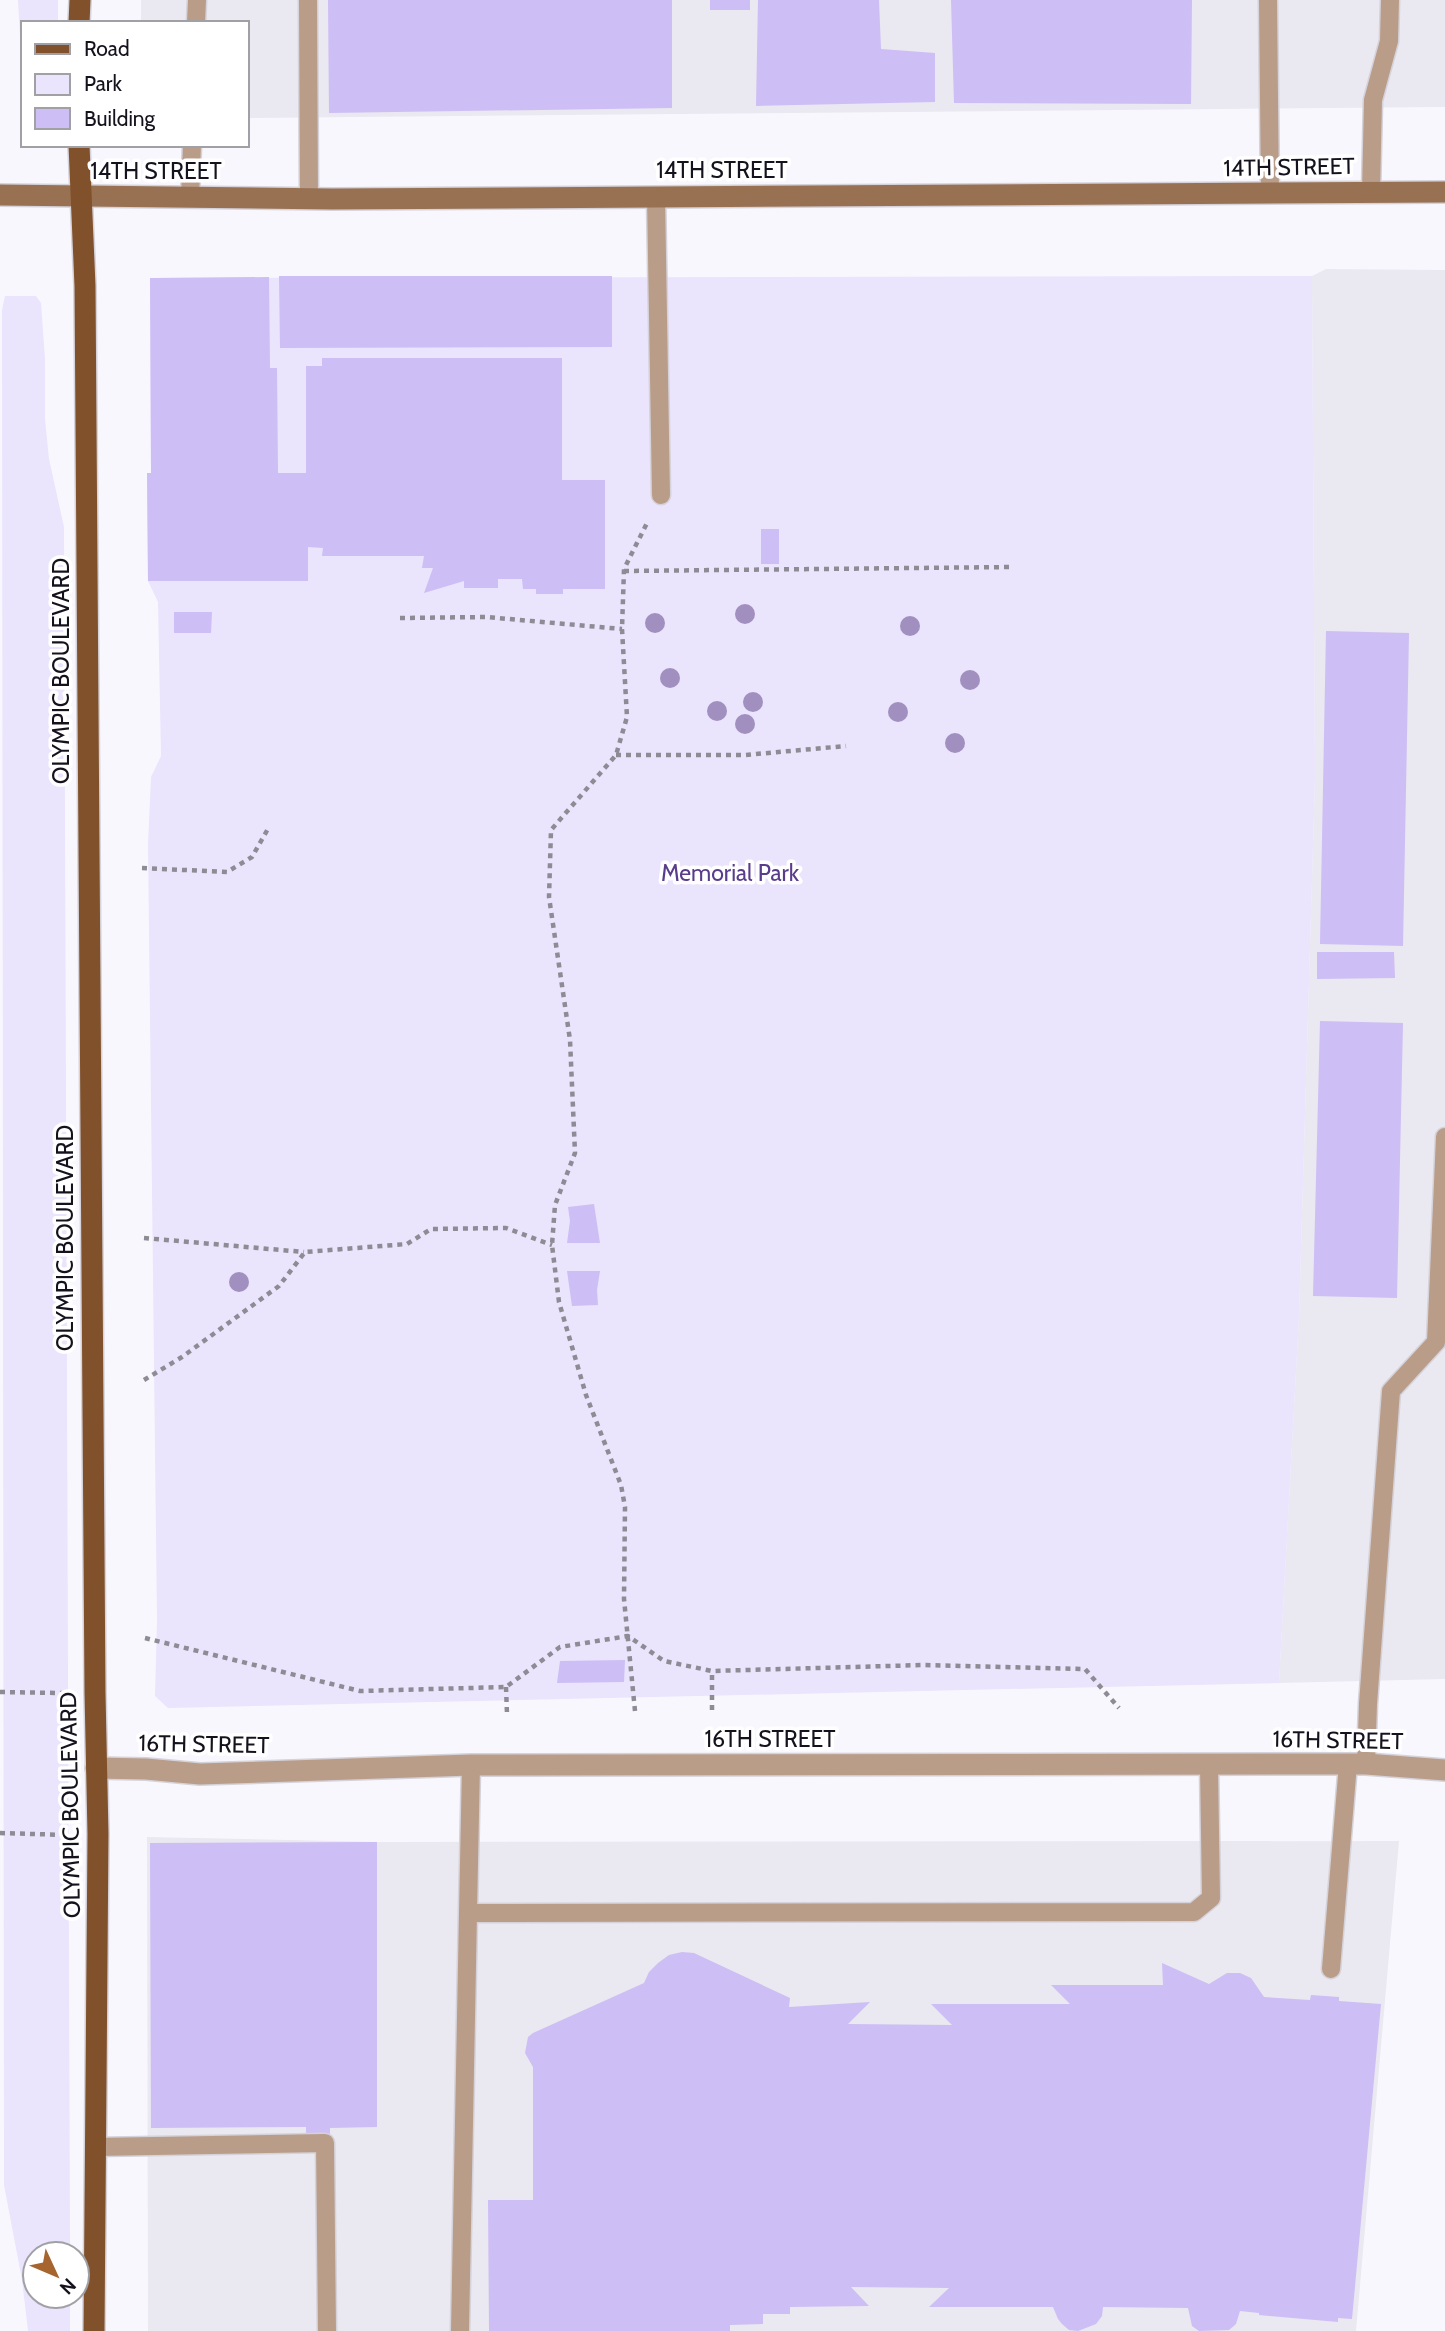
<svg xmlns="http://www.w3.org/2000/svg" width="1445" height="2331" viewBox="0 0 1445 2331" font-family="Cabin,sans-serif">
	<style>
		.built { fill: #eae8f0 }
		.green { fill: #eae4fc }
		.building { fill: #cdbef5 }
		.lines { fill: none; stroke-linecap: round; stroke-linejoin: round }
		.lane-casing { stroke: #d5d2da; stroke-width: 21 }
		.street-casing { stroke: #d5d2da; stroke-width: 24 }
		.secondary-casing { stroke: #d5d2da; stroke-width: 24 }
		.primary-casing { stroke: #d5d2da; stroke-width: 24 }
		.path { stroke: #8e8b94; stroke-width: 4.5; stroke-dasharray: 5 5; stroke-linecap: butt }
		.lane { stroke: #b99d89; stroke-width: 18 }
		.street { stroke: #b99d89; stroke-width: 21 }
		.secondary { stroke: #987153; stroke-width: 21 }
		.primary { stroke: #80512b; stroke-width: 21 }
		.tree { fill: #a190bf }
		.labels { text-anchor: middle; stroke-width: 7; stroke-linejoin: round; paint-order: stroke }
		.street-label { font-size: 23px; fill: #15121d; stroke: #fff }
		.park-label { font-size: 23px; fill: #593c8b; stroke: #fff }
	</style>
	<rect width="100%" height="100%" fill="#f9f7fe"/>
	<!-- built -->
	<path class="built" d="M141,0H1445V107L247,118V23H141Z
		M1326,269L1445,270V1679L1279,1683L1299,1316L1315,778L1312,276Z
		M147,1837L377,1842L1399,1841L1356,2331H148Z"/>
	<!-- green -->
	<path class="green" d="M18,0H58V23H23V90Z
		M1312,276L1315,778L1299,1316L1279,1683L168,1708L155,1696L157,1621L148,844L151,777L161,756L158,602L148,581L147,473H151L150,278Z
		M5,296H36L41,303L45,359V419L49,459L64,527L70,2254H35V2296H70V2331H28L22,2280L4,2185L2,310Z"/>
	<!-- building -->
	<path class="building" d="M328,0H672V108L329,113Z
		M710,0H750V10H710Z
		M758,0H879L881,49L935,53V102L756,106Z
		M951,0H1192L1191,104L954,103Z
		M279,276H612V347L280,348Z
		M269,277L270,368H277L278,473H306V366H322V358H562V480H605V589H563V594H536V589H523L522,579H498V588H464V581L424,593L433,568H422L424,556H322L323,548L308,547V581H148L147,473H151L150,278Z
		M761,529H779V564H761Z
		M174,612H212L211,633H174Z
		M1326,631L1409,633L1403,946L1320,944Z
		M1317,952H1394L1395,978L1317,979Z
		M1320,1021L1403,1023L1397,1298L1313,1296Z
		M594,1204L600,1243H567L570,1221L568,1207Z
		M567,1271H600L597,1290L598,1305L572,1306Z
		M625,1660L624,1682L557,1683L560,1661Z
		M377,1842V2127L330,2128V2137L306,2136V2127L151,2128L150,1843Z
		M682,1952L694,1953L790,1998L789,2007L870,2002L848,2024L952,2025L931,2004H1070L1051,1985H1163L1162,1963L1209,1984L1227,1973H1240L1251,1978L1264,1997L1310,2000L1311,1995L1339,1997V2001L1381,2004L1352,2319L1338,2318V2322L1259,2315V2313L1240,2311L1236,2324L1229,2330L1199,2331L1192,2326L1188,2308L1103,2307L1102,2316L1096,2324L1078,2331L1069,2330L1062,2324L1058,2319L1053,2307H929L949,2288L851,2287L869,2306L790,2307V2314H763V2324L730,2325V2331H489L488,2200H533V2067L525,2053L528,2037L533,2033L644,1983L649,1972L658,1963L669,1955Z"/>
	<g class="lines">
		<defs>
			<path id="lane" d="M308,0L309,198
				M1268,0L1270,194
				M196,23L197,0
				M1371,192L1373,100L1389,41L1390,0
				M656,196L661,495
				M190,198L192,145
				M1366,1764L1368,1704L1391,1391L1436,1342L1445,1137
				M468,1913L471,1765
				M1331,1969L1348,1764
				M95,2147L325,2143L327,2331
				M460,2331L468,1913L1194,1912L1211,1898L1209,1765"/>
			<path id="street" d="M96,1768L146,1769L200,1774L471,1765L1366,1764L1445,1770"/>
			<path id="secondary" d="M0,195L332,199L1445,192"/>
			<path id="primary" d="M79,23L80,0
				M79,145L85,286L95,1693L98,1834L94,2331"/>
		</defs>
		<!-- lane casing -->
		<use href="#lane" class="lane-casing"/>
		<!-- street casing -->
		<use href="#street" class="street-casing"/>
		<!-- secondary casing -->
		<use href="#secondary" class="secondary-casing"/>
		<!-- primary casing -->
		<use href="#primary" class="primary-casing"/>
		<!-- path -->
		<path class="path" d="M624,571L1012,567
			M400,618L486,617L622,629
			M616,755H745L846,746
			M142,868L227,872L252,857L269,827
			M144,1238L304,1252
			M144,1380L182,1357L279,1286L305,1252L407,1244L431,1229L506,1228L552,1245
			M145,1638L360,1691L506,1687L560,1647L628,1636L664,1661L712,1671L923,1665L1085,1669L1119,1708
			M506,1687L507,1714
			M0,1692L62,1693
			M712,1710V1671
			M635,1711L624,1599L625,1507L621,1485L586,1395L559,1302L552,1245L555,1205L575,1153L570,1040L549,897L551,830L616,755L627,717L622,629L624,569L648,521
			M0,1833L66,1835"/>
		<!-- lane -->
		<use href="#lane" class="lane"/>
		<!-- street -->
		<use href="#street" class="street"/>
		<!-- secondary -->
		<use href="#secondary" class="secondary"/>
		<!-- primary -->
		<use href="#primary" class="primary"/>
	</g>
	<!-- trees -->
	<g class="tree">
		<circle cx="745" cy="614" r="10"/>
		<circle cx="655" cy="623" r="10"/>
		<circle cx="910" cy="626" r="10"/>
		<circle cx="670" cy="678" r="10"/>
		<circle cx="970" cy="680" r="10"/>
		<circle cx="753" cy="702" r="10"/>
		<circle cx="717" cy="711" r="10"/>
		<circle cx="898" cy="712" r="10"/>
		<circle cx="745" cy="724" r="10"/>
		<circle cx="955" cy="743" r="10"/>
		<circle cx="239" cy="1282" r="10"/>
	</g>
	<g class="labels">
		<!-- street labels -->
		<g class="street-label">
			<text transform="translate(1289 167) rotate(-1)" y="8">14TH STREET</text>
			<text x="722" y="178">14TH STREET</text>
			<text x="156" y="179">14TH STREET</text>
			<text transform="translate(61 671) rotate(-90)" y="8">OLYMPIC BOULEVARD</text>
			<text transform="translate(65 1238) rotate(-90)" y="8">OLYMPIC BOULEVARD</text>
			<text x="770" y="1747">16TH STREET</text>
			<text transform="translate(1338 1740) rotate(1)" y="8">16TH STREET</text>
			<text transform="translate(204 1744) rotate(1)" y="8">16TH STREET</text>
			<text transform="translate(70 1805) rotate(-91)" y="8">OLYMPIC BOULEVARD</text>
		</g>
		<!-- park labels -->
		<g class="park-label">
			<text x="730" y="881">Memorial Park</text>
		</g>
	</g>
	<!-- legend -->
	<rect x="21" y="21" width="228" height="126" fill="#ffffff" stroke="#a1a0a5" stroke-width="2"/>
	<rect x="35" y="44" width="35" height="10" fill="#80512b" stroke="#a1a0a5" stroke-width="2"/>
	<text x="84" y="56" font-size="21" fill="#15121d">Road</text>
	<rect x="35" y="74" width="35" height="21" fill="#eae4fc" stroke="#a1a0a5" stroke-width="2"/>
	<text x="84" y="91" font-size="21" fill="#15121d">Park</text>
	<rect x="35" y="108" width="35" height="21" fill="#cdbef5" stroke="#a1a0a5" stroke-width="2"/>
	<text x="84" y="126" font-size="21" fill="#15121d">Building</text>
	<!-- north arrow -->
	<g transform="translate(56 2275) rotate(134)"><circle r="33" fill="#ffffff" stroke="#a1a0a5" stroke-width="2"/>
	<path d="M0-5L12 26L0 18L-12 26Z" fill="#a6652f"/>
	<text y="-10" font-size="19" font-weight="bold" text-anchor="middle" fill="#15121d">N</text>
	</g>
</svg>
